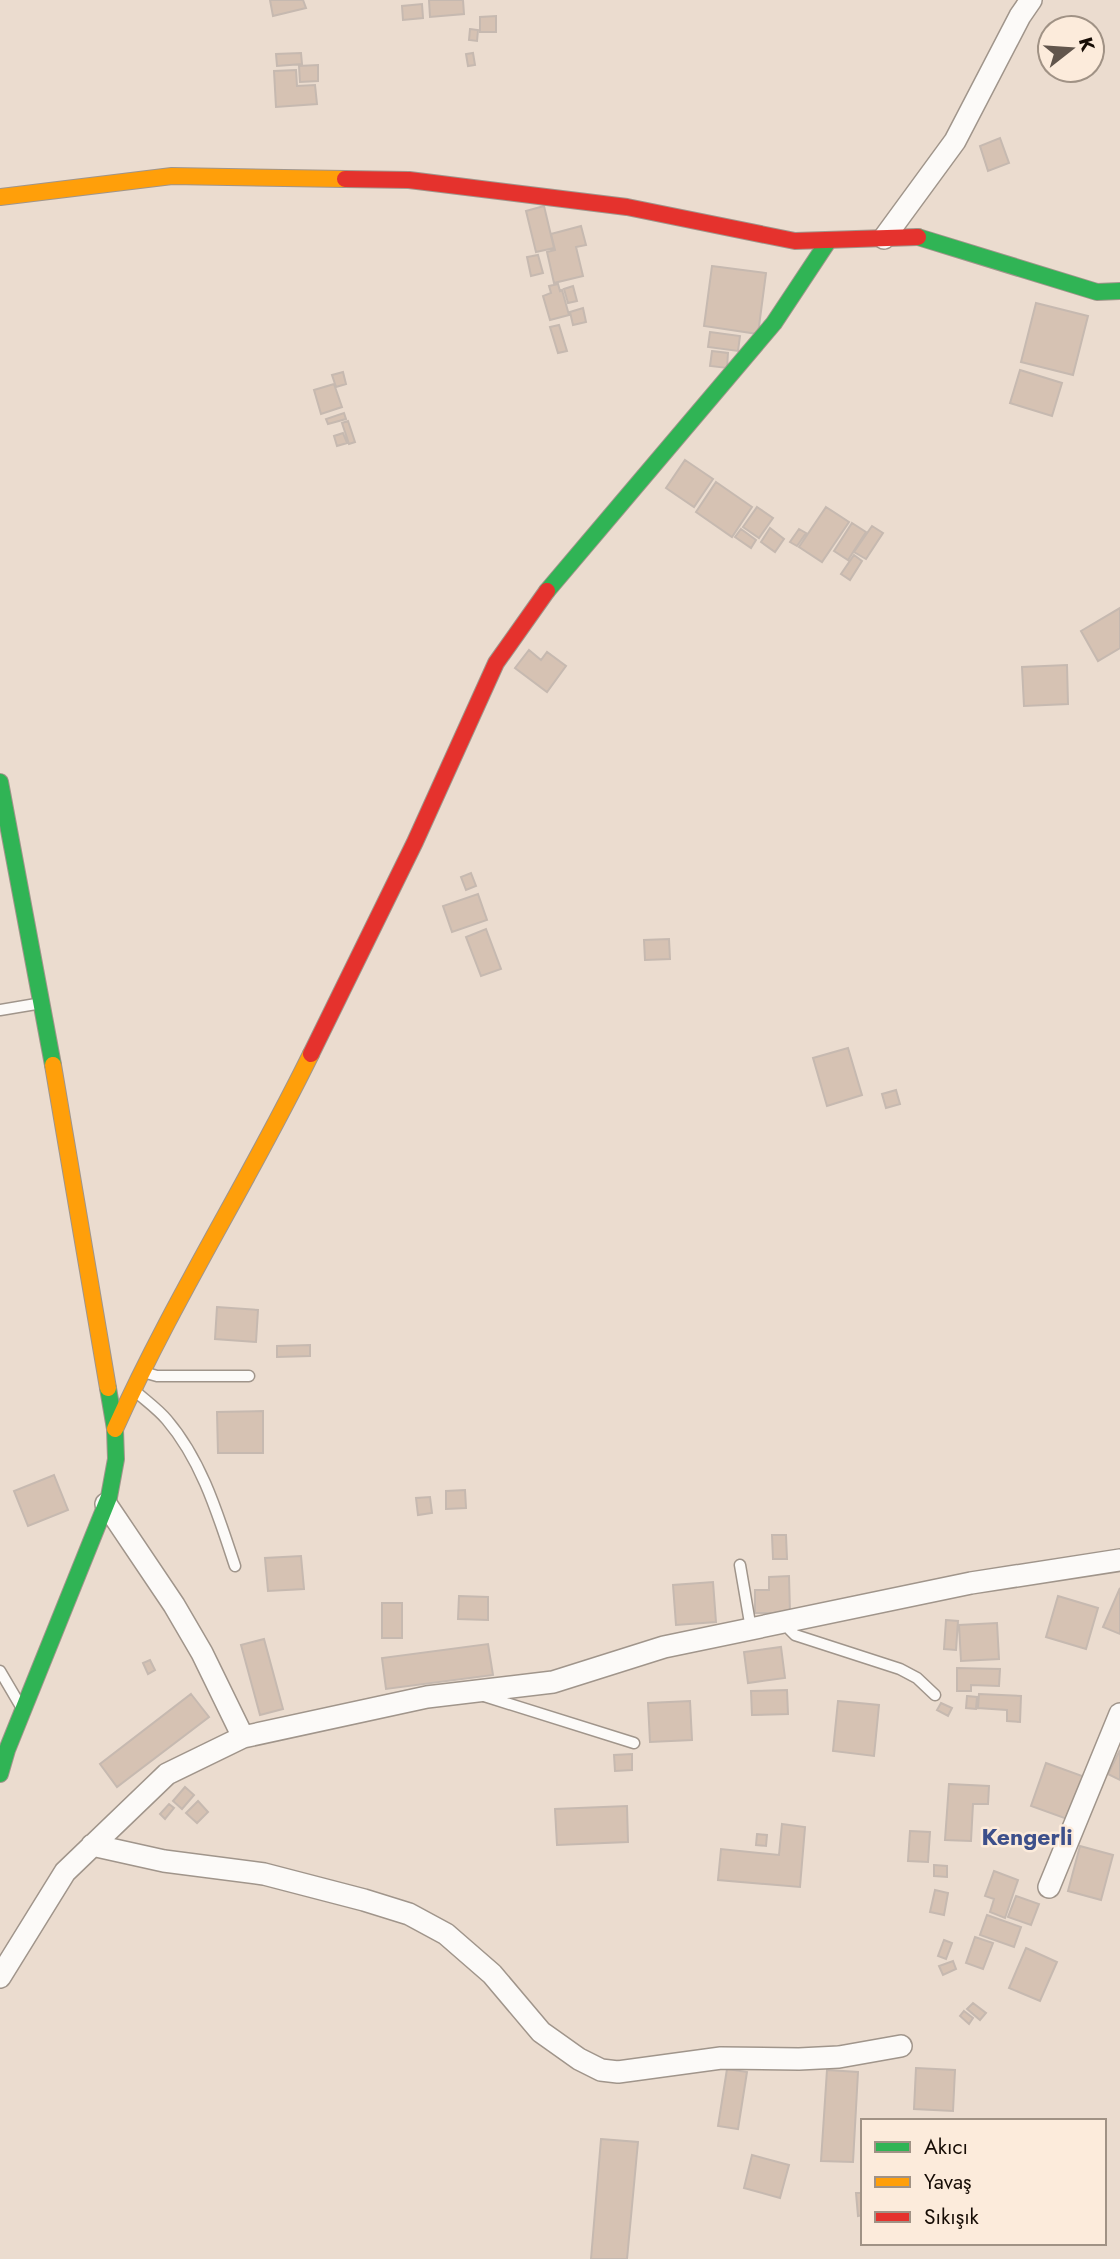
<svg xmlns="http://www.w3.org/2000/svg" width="1120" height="2259" viewBox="0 0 1120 2259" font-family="Jost,sans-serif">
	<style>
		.building { fill: #d6c2b3; stroke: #c6b9b0; stroke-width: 2 }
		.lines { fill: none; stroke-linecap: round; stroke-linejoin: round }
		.lane-casing { stroke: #a0958b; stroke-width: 13 }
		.street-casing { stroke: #a0958b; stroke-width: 24 }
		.fast-casing { stroke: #a0958b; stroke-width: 18 }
		.slow-casing { stroke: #a0958b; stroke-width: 18 }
		.jam-casing { stroke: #a0958b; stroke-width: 18 }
		.lane { stroke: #fcfaf8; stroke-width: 10 }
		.street { stroke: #fcfaf8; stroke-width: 21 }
		.fast { stroke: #30b455; stroke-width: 16 }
		.slow { stroke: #ff9f0a; stroke-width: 16 }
		.jam { stroke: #e5322d; stroke-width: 16 }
		.labels { text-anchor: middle; stroke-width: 5; stroke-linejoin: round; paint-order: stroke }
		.neighbourhood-label { font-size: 23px; font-weight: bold; fill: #3d4f8a; stroke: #fcebdb }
	</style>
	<rect width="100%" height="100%" fill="#ebdccf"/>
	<!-- building -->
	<path class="building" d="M270,0H303L306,8L273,16Z
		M429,0H463L464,14L430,17Z
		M422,4L423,18L403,20L402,6Z
		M496,16V32H480V17Z
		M470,29L478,30L477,41L469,40Z
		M301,53L302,64L277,66L276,54Z
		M473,53L475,65L468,66L466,54Z
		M318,65V81L300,82L299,66Z
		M296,70L297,86L315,85L317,104L276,107L274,71Z
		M1000,138L1009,163L988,171L980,146Z
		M544,206L554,248L536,252L526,211Z
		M581,226L586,245L576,247L583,276L554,283L547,252L555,250L551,234Z
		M538,255L543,273L531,276L527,257Z
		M712,266L766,273L758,334L704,326Z
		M558,284L560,291L562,290L569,315L550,320L543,296L551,293L549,286Z
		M573,286L577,301L568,303L564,289Z
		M1036,303L1088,316L1073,375L1021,362Z
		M583,308L586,322L573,325L570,312Z
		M559,325L567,351L558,353L550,327Z
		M710,332L740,336L738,351L708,347Z
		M712,351L728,353L727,368L710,366Z
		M1020,370L1062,383L1052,416L1010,403Z
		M343,372L346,384L336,387L332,375Z
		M334,384L342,407L321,414L314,390Z
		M344,413L346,419L328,424L326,419Z
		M348,421L355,442L349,444L342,423Z
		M343,433L347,443L337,446L334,436Z
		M685,460L713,479L694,507L666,488Z
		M716,482L752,507L732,537L696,512Z
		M757,507L773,518L759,538L743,527Z
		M826,507L849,522L822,562L799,547Z
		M852,523L866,532L848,560L834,551Z
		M872,526L883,533L866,559L854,552Z
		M770,528L784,539L775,552L761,542Z
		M741,529L756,540L751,548L735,537Z
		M799,529L806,533L797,546L790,542Z
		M854,555L862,561L850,580L841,574Z
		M1120,608V648L1098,661L1081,631Z
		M529,650L541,660L547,652L566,666L547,692L515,668Z
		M1067,665L1068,704L1024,706L1022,667Z
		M471,873L476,886L466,890L461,877Z
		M478,894L487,920L452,932L443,906Z
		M486,929L501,969L481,976L466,937Z
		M669,939L670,959L645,960L644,940Z
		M848,1048L862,1095L827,1106L813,1058Z
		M896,1090L900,1104L886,1108L882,1094Z
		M217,1307L258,1310L256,1342L215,1339Z
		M310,1345V1356L277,1357V1346Z
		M263,1411V1453H218L217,1412Z
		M54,1475L68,1510L28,1526L14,1491Z
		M465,1490L466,1508L446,1509V1491Z
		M430,1497L432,1513L418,1515L416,1498Z
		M772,1535H786L787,1559H773Z
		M301,1556L304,1589L268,1591L265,1558Z
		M789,1576L790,1613H755V1590H769V1577Z
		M713,1582L716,1622L676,1625L673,1585Z
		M1120,1588V1634L1103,1627Z
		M459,1596L488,1597V1620L458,1619Z
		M1058,1596L1098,1608L1086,1649L1046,1637Z
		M382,1603H402V1638H382Z
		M946,1620L958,1621L956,1650L944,1649Z
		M997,1623L999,1659L961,1661L959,1625Z
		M264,1639L283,1709L260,1715L241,1645Z
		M488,1644L493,1675L386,1689L382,1658Z
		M781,1647L785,1678L748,1683L744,1652Z
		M150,1660L155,1670L148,1674L143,1663Z
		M957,1668L1000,1669L999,1686L971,1685V1691H957Z
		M787,1690L788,1714L752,1715L751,1691Z
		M191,1694L209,1717L117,1787L100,1764Z
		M979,1694L1021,1696L1020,1722L1007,1721V1710L978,1708Z
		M967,1696L977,1697L976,1709L966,1708Z
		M690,1701L692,1740L650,1742L648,1703Z
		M838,1701L879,1705L874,1756L833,1751Z
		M941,1703L952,1708L948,1716L937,1710Z
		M1120,1750V1780L1108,1774Z
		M632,1754V1770L615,1771L614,1755Z
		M1046,1763L1085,1777L1070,1820L1031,1806Z
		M949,1784L989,1786L988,1804H973L971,1841L945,1840Z
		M185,1787L194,1795L182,1809L173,1801Z
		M198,1801L208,1812L197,1823L186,1813Z
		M169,1804L174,1808L165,1819L160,1814Z
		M627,1806L628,1842L557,1845L555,1809Z
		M782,1824L805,1827L800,1887L718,1880L721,1849L779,1855Z
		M910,1831L930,1832L928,1862L908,1861Z
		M757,1834L767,1835L766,1846L756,1845Z
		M1080,1846L1113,1855L1101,1900L1068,1891Z
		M934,1865L947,1866V1877L934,1876Z
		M994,1871L1018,1880L1005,1918L990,1912L994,1899L985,1896Z
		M935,1890L948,1893L944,1915L930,1912Z
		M1016,1896L1039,1904L1031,1925L1008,1917Z
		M987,1915L1021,1927L1014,1947L980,1935Z
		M975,1937L993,1943L983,1969L966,1963Z
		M944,1940L952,1943L946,1959L938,1956Z
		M1026,1948L1057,1962L1040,2001L1009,1988Z
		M953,1961L956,1969L943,1975L939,1966Z
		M973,2003L986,2013L980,2020L967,2009Z
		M964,2011L973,2018L969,2024L960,2016Z
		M916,2068L955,2070L953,2111L914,2109Z
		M727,2069L747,2072L738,2129L718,2126Z
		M827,2070L858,2072L853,2162L821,2161Z
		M601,2139L638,2142L627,2259H591Z
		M752,2155L789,2165L780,2198L744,2188Z
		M856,2193H863V2215L858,2216Z"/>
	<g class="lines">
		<defs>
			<path id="lane" d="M0,1010L42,1003
				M143,1372L157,1376H249
				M135,1391C145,1400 158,1409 167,1420C202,1461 218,1515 235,1566
				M740,1565L751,1629
				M786,1621L790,1630L795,1635L900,1669L917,1678L935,1695
				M0,1671L20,1705
				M484,1696L634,1743"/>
			<path id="street" d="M884,238L955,141L1020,16L1031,0
				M106,1504L174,1605L202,1653L243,1737
				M92,1845L164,1861L264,1874L364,1900L409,1914L446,1934L492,1974L541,2032L579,2059L601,2070L618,2072L721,2058L799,2059L839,2057L901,2046
				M1049,1887L1120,1714
				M0,1977L65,1872L167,1774L243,1737L427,1697L553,1682L664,1647L971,1583L1120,1560"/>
			<path id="fast" d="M918,237L1097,292L1120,291
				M547,591L774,323L829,240
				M0,782L53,1065
				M0,1774L7,1750L109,1497L116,1459L115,1429L108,1388"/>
			<path id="slow" d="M0,197L172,176L345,179
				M53,1065L108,1388
				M115,1429C173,1300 249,1181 311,1054"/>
			<path id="jam" d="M345,179L409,180L627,207L795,241L918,237
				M311,1054L415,842L496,663L547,591"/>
		</defs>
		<!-- lane casing -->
		<use href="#lane" class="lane-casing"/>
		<!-- street casing -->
		<use href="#street" class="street-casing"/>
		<!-- fast casing -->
		<use href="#fast" class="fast-casing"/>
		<!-- slow casing -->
		<use href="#slow" class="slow-casing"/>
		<!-- jam casing -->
		<use href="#jam" class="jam-casing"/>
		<!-- lane -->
		<use href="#lane" class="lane"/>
		<!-- street -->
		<use href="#street" class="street"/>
		<!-- fast -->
		<use href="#fast" class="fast"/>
		<!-- slow -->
		<use href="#slow" class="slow"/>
		<!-- jam -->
		<use href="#jam" class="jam"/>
	</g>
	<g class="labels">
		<!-- neighbourhood labels -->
		<g class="neighbourhood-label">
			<text x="1027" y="1845">Kengerli</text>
		</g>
	</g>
	<!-- legend -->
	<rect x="861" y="2119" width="245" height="126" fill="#fcebdb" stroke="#a09285" stroke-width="2"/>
	<rect x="875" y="2142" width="35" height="10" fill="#30b455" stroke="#a09285" stroke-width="2"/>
	<text x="924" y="2154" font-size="21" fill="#160c05">Akıcı</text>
	<rect x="875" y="2177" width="35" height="10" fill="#ff9f0a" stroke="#a09285" stroke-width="2"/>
	<text x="924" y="2189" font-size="21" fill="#160c05">Yavaş</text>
	<rect x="875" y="2212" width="35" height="10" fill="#e5322d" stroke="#a09285" stroke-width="2"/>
	<text x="924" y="2224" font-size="21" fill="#160c05">Sıkışık</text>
	<!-- north arrow -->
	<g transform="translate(1071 49) rotate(73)"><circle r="33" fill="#fcebdb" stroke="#a09285" stroke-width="2"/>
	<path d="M0-5L12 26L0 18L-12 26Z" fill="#61554c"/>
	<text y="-10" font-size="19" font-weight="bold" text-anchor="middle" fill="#160c05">K</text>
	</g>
</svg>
